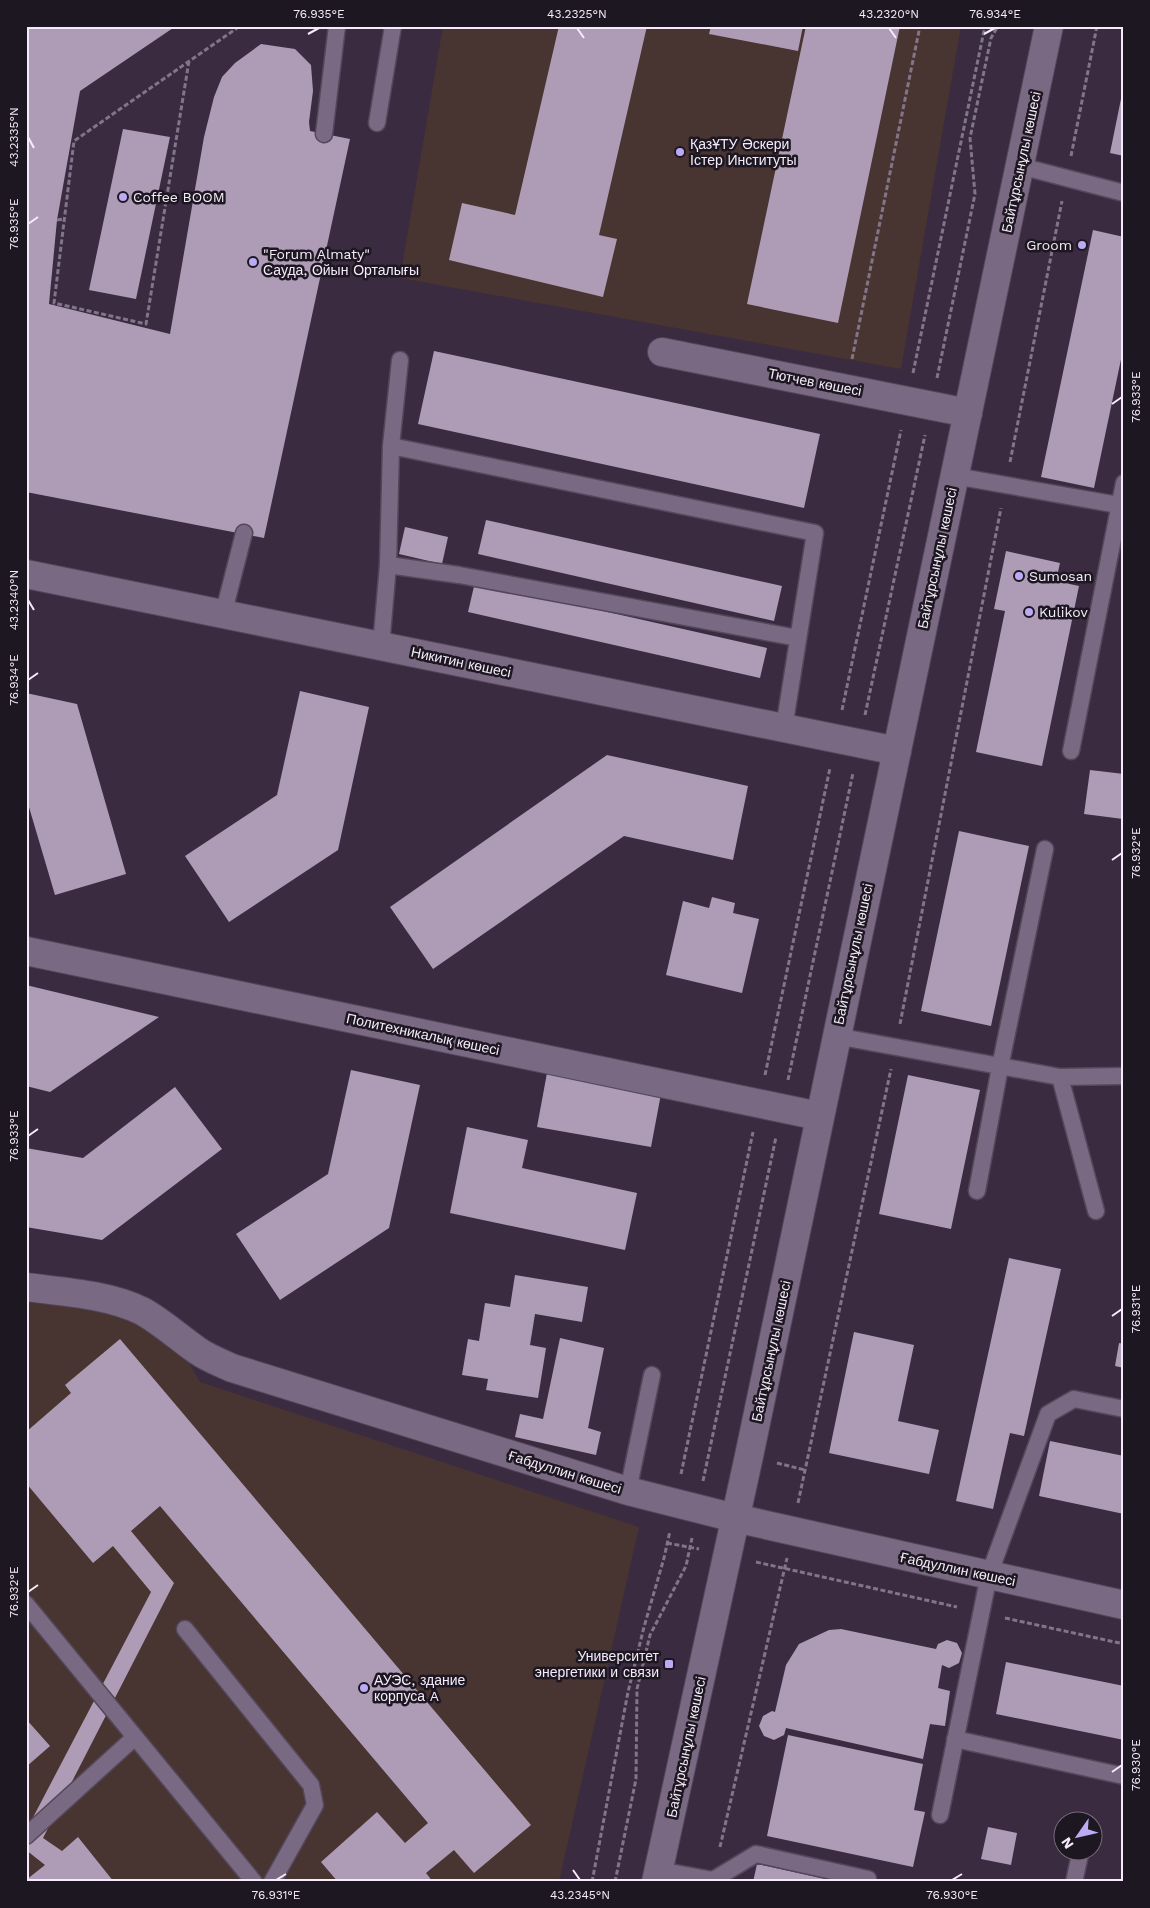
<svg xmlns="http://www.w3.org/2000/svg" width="1150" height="1908" viewBox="0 0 1150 1908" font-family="'Work Sans',sans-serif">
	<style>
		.education { fill: #483431 }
		.building { fill: #ae9cb7 }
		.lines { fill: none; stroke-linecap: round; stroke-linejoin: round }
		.lane-casing { stroke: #54475a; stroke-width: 19 }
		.street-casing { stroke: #54475a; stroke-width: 30 }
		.secondary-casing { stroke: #54475a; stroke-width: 30 }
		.path { stroke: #827588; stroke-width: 3; stroke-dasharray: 5 2.5; stroke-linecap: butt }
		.lane { stroke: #7a6982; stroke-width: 16 }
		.street { stroke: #7a6982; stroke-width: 28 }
		.secondary { stroke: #7a6982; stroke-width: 28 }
		.ticks { fill: none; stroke: #f5ebfa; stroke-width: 2 }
		.poi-dot { fill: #bcaaf5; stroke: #1d1721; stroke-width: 2 }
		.labels { text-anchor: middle; stroke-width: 5; stroke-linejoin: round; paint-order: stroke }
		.poi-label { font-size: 14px; fill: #f5ebfa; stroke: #1d1721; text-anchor: start }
		.street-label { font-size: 14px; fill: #f5ebfa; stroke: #1d1721 }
		.neatline { fill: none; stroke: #f5ebfa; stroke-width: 2 }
		.ticks-label { font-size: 12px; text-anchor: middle; fill: #f5ebfa }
	</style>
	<rect width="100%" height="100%" fill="#3a2b41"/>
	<!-- education -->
	<path class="education" d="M443,26H961L901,369L400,278Z
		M26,1291L137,1311L172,1332L200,1382L639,1527L559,1882H26Z"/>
	<!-- building -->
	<path class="building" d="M26,26H176L80,91L57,220L49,304L170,334L204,137L214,97L222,77L235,63L261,44L295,49L311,65L313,91L309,122L310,131L350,139L264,538L26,492Z
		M559,26H647L599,235L617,239L603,297L449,260L462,203L515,215Z
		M711,26H803L798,51L709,34Z
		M806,26H900L838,323L747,304Z
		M1123,89H1124V156L1110,153Z
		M123,129L170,137L136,299L89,290Z
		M1093,230L1124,237V345L1094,488L1041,477Z
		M434,351L820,434L804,508L418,424Z
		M486,520L782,586L774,621L478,554Z
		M405,527L448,537L442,564L399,554Z
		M1006,551L1060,563L1056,581L1079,586L1042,766L976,752L1005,611L994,609Z
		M475,582L767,648L760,678L468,612Z
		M300,691L369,707L338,850L229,922L185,856L277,795Z
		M26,693L77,704L126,874L55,895L26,797Z
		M607,755L748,786L733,860L624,836L433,969L390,907Z
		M1090,770L1124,774L1123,819L1084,814Z
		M959,831L1029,846L991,1026L921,1011Z
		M712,897L735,903L733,913L759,919L742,993L666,975L683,901L709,908Z
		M26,985L159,1017L50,1092L26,1086Z
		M351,1070L420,1085L389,1228L280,1300L236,1234L328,1174Z
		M547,1073L661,1094L651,1147L537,1127Z
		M908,1075L980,1090L951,1229L879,1214Z
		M175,1087L222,1149L102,1240L26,1227V1148L83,1158Z
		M467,1127L528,1140L522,1168L637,1193L625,1250L450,1213Z
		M1009,1258L1061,1269L1024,1436L1010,1433L993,1509L956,1501Z
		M515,1275L588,1287L582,1322L535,1314L530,1345L546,1348L538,1398L486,1390L488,1379L462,1375L468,1339L479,1341L485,1303L510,1307Z
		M854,1332L914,1345L898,1421L939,1430L929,1474L829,1453Z
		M560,1338L604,1348L588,1428L601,1432L596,1455L515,1437L520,1414L543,1419Z
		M120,1339L531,1825L474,1873L454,1850L426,1873L433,1882H338L321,1862L377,1812L405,1843L428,1823L160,1506L131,1531L174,1583L43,1838L62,1851L78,1837L114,1882H26V1880L45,1865L26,1850V1825L28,1827L151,1592L113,1546L93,1563L26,1483V1432L71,1393L65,1385Z
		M1119,1343L1124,1344V1368L1115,1366Z
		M1050,1441L1124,1456V1514L1039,1496Z
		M841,1629L936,1649L938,1644L947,1640L957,1643L962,1653L959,1663L949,1668L942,1665L938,1688L950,1691L945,1726L930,1724L923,1759L786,1728L784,1735L774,1740L764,1736L759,1726L763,1716L772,1711L775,1712L786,1665L799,1644L829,1630Z
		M1006,1662L1124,1686V1740L996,1714Z
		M26,1719L50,1746L26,1767Z
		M788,1735L923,1764L914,1810L925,1812L913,1867L767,1836Z
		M988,1827L1017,1833L1011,1865L981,1859Z
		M757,1864L835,1881V1882H753Z"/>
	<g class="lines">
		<defs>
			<path id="lane" d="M377,123L393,26
				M324,134L337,26
				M1020,166L1124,193
				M391,446L815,533L784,728
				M955,476L1124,506
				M388,565L459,575L798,638
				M223,615L244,533
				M381,646L388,565L391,446L400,360
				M1071,751L1124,483
				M836,1036L1060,1077L1124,1076
				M1060,1077L1096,1211
				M977,1191L1000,1067L1045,849
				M628,1491L652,1375
				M26,1604L254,1882
				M185,1629L311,1785L315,1805L272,1882
				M955,1739L1124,1776
				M940,1815L989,1575L1048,1414L1074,1399L1124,1409
				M26,1836L135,1737
				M659,1870L713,1880L756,1854L868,1879V1882
				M1074,1882L1081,1850"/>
			<path id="street" d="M662,352L968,413
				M26,574L897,751
				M26,951L819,1116
				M26,1287C64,1292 107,1294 142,1311C162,1322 179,1338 198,1351C208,1358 221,1363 232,1368L628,1491L735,1518"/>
			<path id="secondary" d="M735,1518L1124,1605
				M656,1882L749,1456L1049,26"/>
		</defs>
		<!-- lane casing -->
		<use href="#lane" class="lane-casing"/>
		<!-- street casing -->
		<use href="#street" class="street-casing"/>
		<!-- secondary casing -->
		<use href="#secondary" class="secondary-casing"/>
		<!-- path -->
		<path class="path" d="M189,61L146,324L54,303L74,141L240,26
			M1071,156L1097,26
			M57,220L63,219
			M852,359L920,26
			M913,373L985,26
			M937,378L975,194L970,138L991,38L998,26
			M1010,462L1062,201
			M842,710L901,430
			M865,715L925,435
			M900,1024L1001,508
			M765,1075L830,768
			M788,1080L853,773
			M777,1463L805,1470
			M681,1474L753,1132
			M703,1481L776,1137
			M798,1503L891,1069
			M667,1543L699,1549
			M756,1562L957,1607
			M1005,1618L1124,1644
			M720,1847L787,1558
			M592,1882L628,1692L644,1627L664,1558L670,1531
			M615,1882L636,1779L637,1689L650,1635L686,1566L692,1538"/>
		<!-- lane -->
		<use href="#lane" class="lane"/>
		<!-- street -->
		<use href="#street" class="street"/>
		<!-- secondary -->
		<use href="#secondary" class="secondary"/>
	</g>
	<!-- ticks -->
	<path class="ticks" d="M577,28L584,38M889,28L896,38M308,34L319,28M984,34L995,28M28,137L34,148M28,224L38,217M1112,404L1122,397M28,600L34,610M28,680L38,673M1112,860L1122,853M28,1136L38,1129M1112,1316L1122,1309M28,1592L38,1585M1112,1772L1122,1765M573,1870L580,1880M276,1880L286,1874M952,1880L962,1874"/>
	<!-- markers -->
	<g class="poi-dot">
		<circle cx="680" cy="152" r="5"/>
		<circle cx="123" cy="197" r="5"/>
		<circle cx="1082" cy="245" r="5"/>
		<circle cx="253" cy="262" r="5"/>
		<circle cx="1019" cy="576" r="5"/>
		<circle cx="1029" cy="612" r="5"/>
		<rect x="664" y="1659" width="10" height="10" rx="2.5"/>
		<circle cx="364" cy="1688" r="5"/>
	</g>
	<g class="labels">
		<!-- poi labels -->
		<g class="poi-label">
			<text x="690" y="149">ҚазҰТУ Әскери<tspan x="690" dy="16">Істер Институты</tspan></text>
			<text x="133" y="202">Coffee BOOM</text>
			<text x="1072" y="250" text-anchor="end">Groom</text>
			<text x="263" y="259">"Forum Almaty"<tspan x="263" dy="16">Сауда, Ойын Орталығы</tspan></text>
			<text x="1029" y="581">Sumosan</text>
			<text x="1039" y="617">Kulikov</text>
			<text x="659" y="1661" text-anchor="end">Университет<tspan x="659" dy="16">энергетики и связи</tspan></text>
			<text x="374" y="1685">АУЭС, здание<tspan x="374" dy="16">корпуса A</tspan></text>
		</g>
		<!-- street labels -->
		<g class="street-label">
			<text transform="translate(1021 162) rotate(-78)" y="5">Байтұрсынұлы көшесі</text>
			<text transform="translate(815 382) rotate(11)" y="5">Тютчев көшесі</text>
			<text transform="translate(937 558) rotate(-78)" y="5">Байтұрсынұлы көшесі</text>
			<text transform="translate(461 662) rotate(12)" y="5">Никитин көшесі</text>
			<text transform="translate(853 954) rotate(-78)" y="5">Байтұрсынұлы көшесі</text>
			<text transform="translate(423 1034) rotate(12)" y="5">Политехникалық көшесі</text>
			<text transform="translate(771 1351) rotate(-78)" y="5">Байтұрсынұлы көшесі</text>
			<text transform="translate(565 1472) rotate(17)" y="5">Ғабдуллин көшесі</text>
			<text transform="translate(958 1569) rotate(12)" y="5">Ғабдуллин көшесі</text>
			<text transform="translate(686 1747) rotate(-78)" y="5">Байтұрсынұлы көшесі</text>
		</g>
	</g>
	<!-- border -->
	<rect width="1150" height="1908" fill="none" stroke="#1d1721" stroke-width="55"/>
	<!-- north arrow -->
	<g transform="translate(1078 1836) rotate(236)"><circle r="24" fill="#1d1721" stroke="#736c78"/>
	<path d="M0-4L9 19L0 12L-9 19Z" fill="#bcaaf5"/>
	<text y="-8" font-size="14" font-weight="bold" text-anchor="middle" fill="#f5ebfa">N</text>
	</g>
	<rect x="28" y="28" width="1094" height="1852" class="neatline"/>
	<g class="ticks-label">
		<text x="319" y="18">76.935°E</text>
		<text x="577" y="18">43.2325°N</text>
		<text x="889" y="18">43.2320°N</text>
		<text x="995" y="18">76.934°E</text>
		<text transform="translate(14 137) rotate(-90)" y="4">43.2335°N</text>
		<text transform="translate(14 224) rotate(-90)" y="4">76.935°E</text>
		<text transform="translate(1136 397) rotate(-90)" y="4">76.933°E</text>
		<text transform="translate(14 600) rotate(-90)" y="4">43.2340°N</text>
		<text transform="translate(14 680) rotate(-90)" y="4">76.934°E</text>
		<text transform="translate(1136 853) rotate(-90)" y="4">76.932°E</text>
		<text transform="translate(14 1136) rotate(-90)" y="4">76.933°E</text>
		<text transform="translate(1136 1309) rotate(-90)" y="4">76.931°E</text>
		<text transform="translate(14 1592) rotate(-90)" y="4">76.932°E</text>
		<text transform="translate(1136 1765) rotate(-90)" y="4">76.930°E</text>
		<text x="276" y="1899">76.931°E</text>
		<text x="580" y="1899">43.2345°N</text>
		<text x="952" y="1899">76.930°E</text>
	</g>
</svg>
